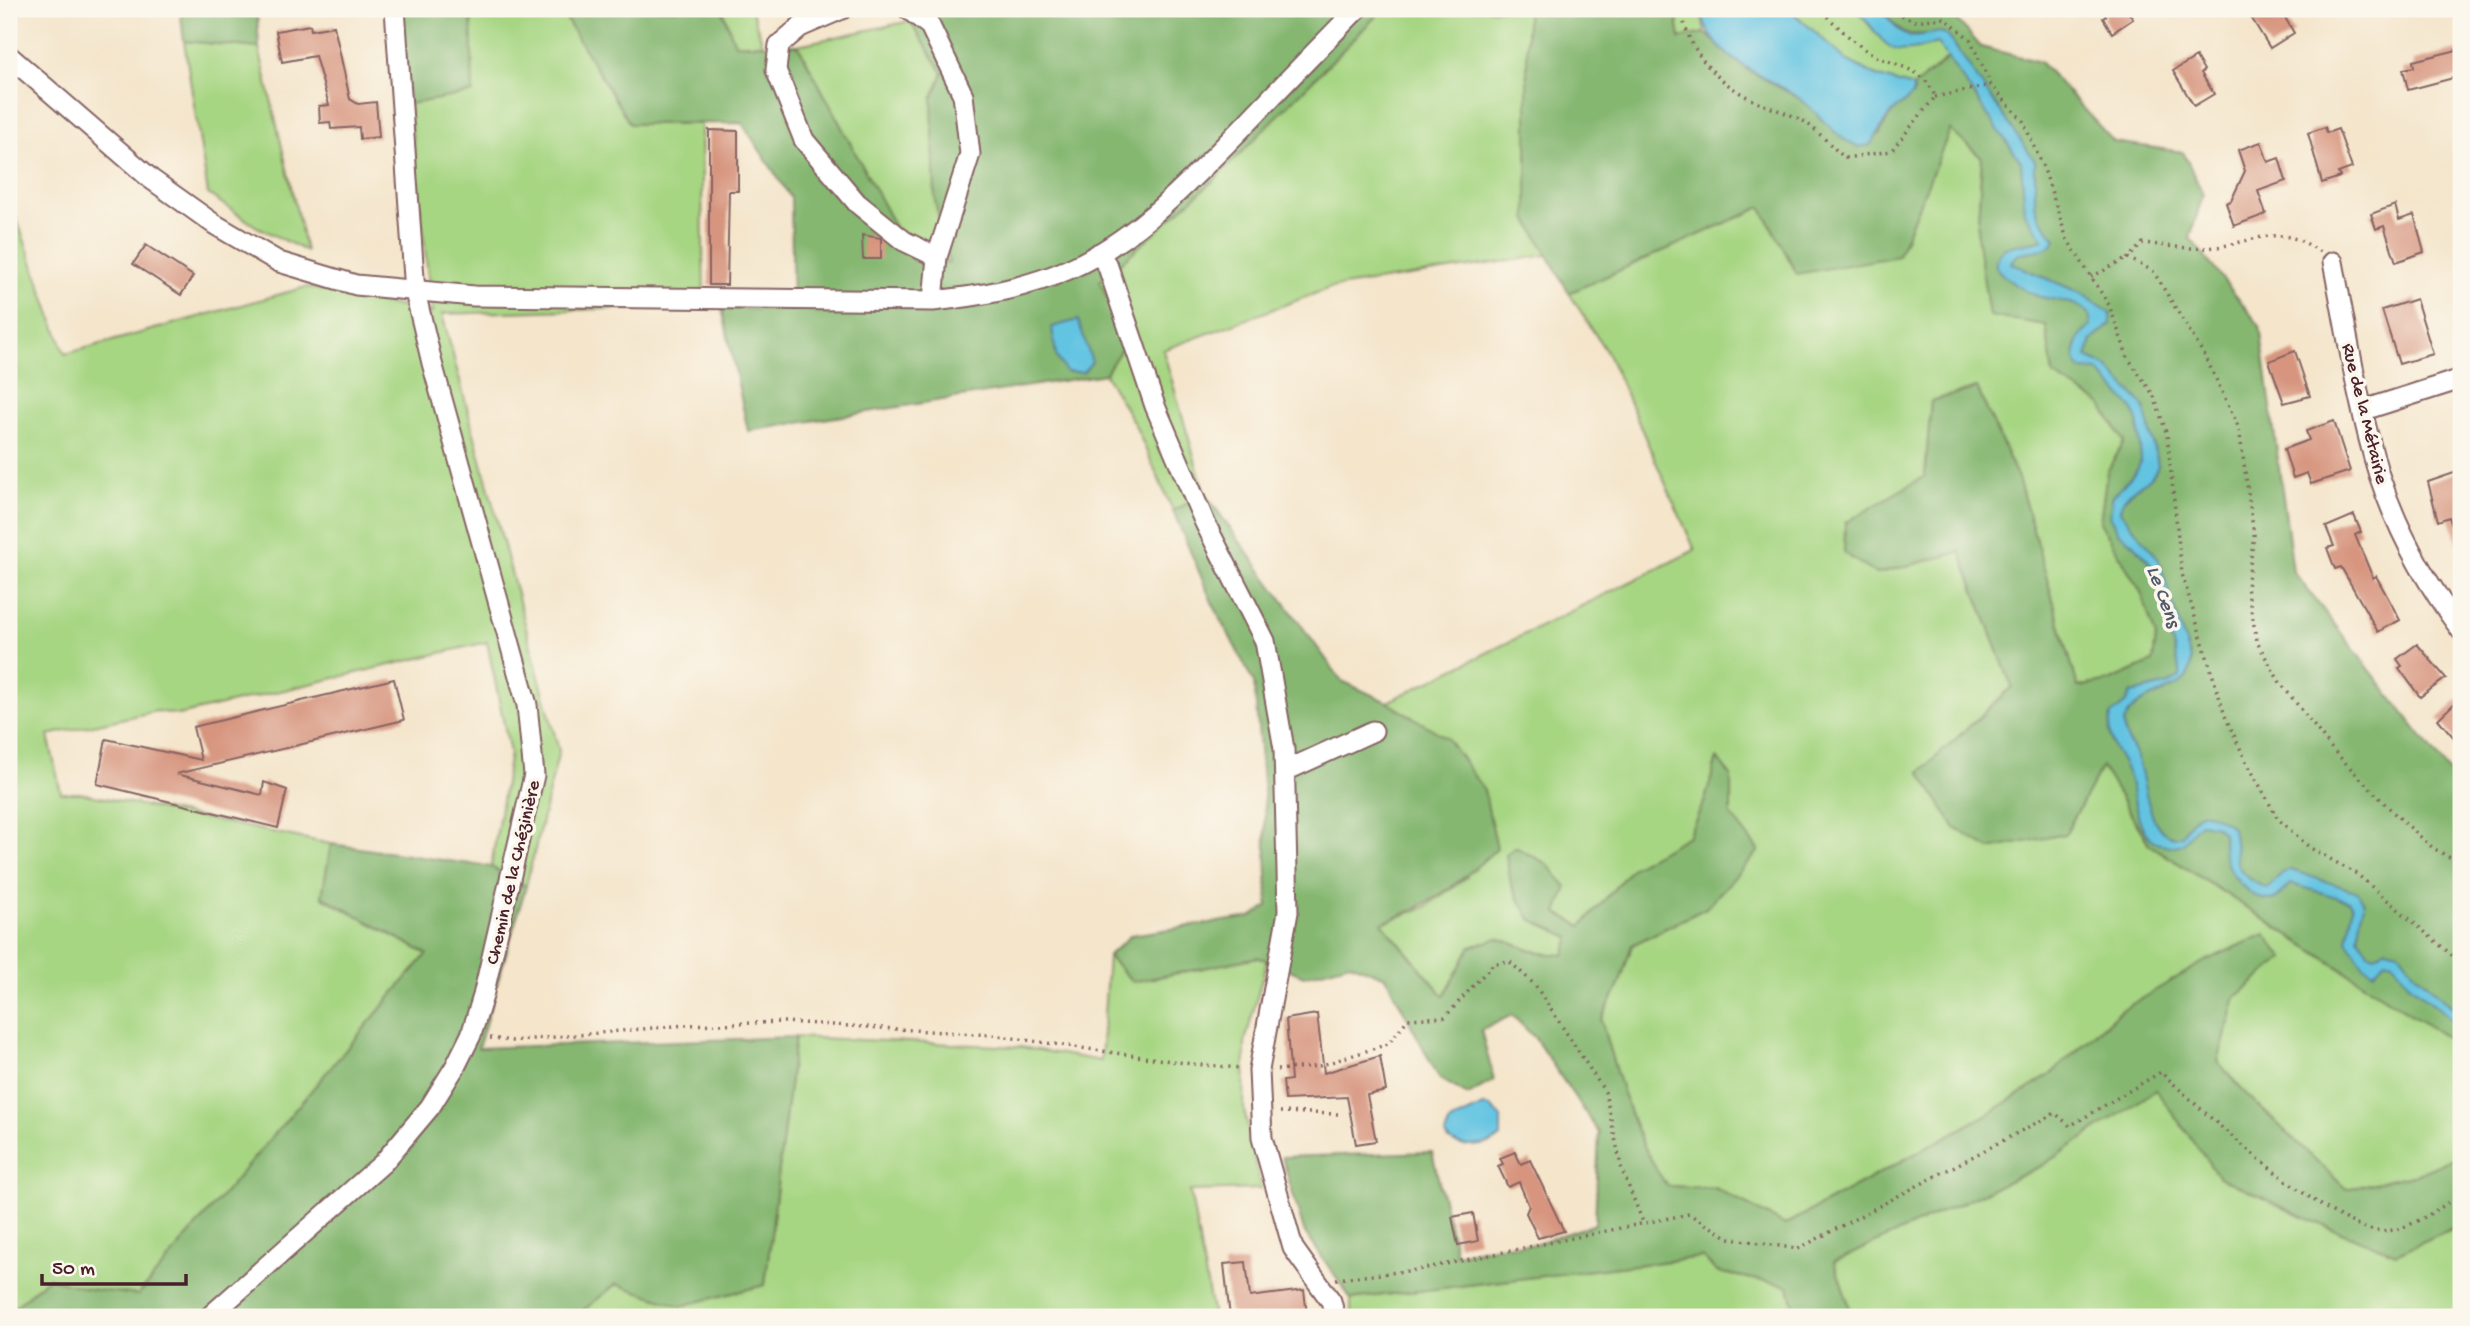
<svg xmlns="http://www.w3.org/2000/svg" width="2470" height="1326" viewBox="0 0 2470 1326" font-family="'Gochi Hand',sans-serif">
	<style>
		.green { fill: #a7d683; stroke: #787a57; stroke-width: 2 }
		.forest { fill: #85b771; stroke: #686b4e; stroke-width: 2 }
		.water { fill: #64c4e2; stroke: #577286; stroke-width: 2 }
		.building { fill: #d7957f }
		.lines { fill: none; stroke-linecap: round; stroke-linejoin: round }
		.minor-casing { stroke: #866463; stroke-width: 23 }
		.path { stroke: #866463; stroke-width: 3.5; stroke-dasharray: 2 5; stroke-linecap: butt }
		.minor { stroke: #fff; stroke-width: 19 }
		.labels { text-anchor: middle; stroke-width: 7; stroke-linejoin: round; paint-order: stroke }
		.street-label { font-size: 19px; fill: #4a1f2b; stroke: #fbf7ec }
		.water-label { font-size: 21px; font-style: italic; fill: #53596b; stroke: #fbf7ec }
	</style>
	<rect width="100%" height="100%" fill="#fbf7ec"/>
	<filter id="ink" filterUnits="userSpaceOnUse"><feTurbulence type="fractalNoise" baseFrequency=".0143" numOctaves="2"/><feDisplacementMap in="SourceGraphic" scale="14" xChannelSelector="R" yChannelSelector="G"/><feConvolveMatrix kernelMatrix="1 2 1 2 8 2 1 2 1" color-interpolation-filters="sRGB"/></filter>
	<filter id="wash" filterUnits="userSpaceOnUse"><feTurbulence type="fractalNoise" baseFrequency=".00686" numOctaves="4" result="noise"/><feDisplacementMap in="SourceGraphic" scale="28" xChannelSelector="R" yChannelSelector="G"/><feGaussianBlur stdDeviation="1.57" result="paint"/><feColorMatrix in="noise" values="0 0 0 0 0 0 0 0 0 0 0 0 0 0 0 0 0 1.4 0 .05"/><feComposite in="paint" operator="in"/></filter>
	<g filter="url(#wash)">
		<rect width="100%" height="100%" fill="#f4e5cb"/>
		<!-- green -->
		<path class="green" d="M471,9H560L630,124H701L704,306L442,314L559,751L526,886L491,867L510,753L487,642L179,715L157,711L48,735L61,793H80L331,844L322,897L427,954L138,1295L89,1289L48,1278L9,1312V219L16,217L65,354L306,287L432,313L409,104L472,93Z
			M722,9H751L763,44H735Z
			M1383,9H1527V218L1548,255L1330,288L1163,350L1205,494L1173,511L1135,425L1105,374L1125,343L1100,281L1216,178Z
			M1675,9H1701L1705,33L1680,38Z
			M1789,9H1856C1881,39 1894,61 1937,42L1948,58L1913,87L1879,77L1846,60Z
			M910,21L944,73L935,201L950,263L913,262L798,45Z
			M184,41L259,48L306,251L257,227L208,194Z
			M1950,129L1982,158L1977,236L2046,325L2053,375L2101,404L2124,442L2107,472L2100,522L2141,592L2156,637L2153,662L2109,681L2078,687L2018,478L1977,388L1931,401L1925,476L1845,523L1876,574L1960,552L2012,687L1920,772L2065,834L2102,766L2149,844L2461,1047V1155L2418,1174L2346,1189L2242,1090L2218,1062L2236,997L2284,958L2122,1009L2050,1075L1990,1113L1785,1225L1715,1188L1667,1186C1633,1137 1617,1077 1601,1020L1619,985L1632,945L1706,908L1731,815V776L1717,759L1705,800L1688,836L1633,867L1582,926L1557,913L1515,847L1570,937L1564,955L1540,953L1498,939L1471,947L1444,996L1382,923L1425,907L1467,877L1447,739L1387,702L1695,550L1609,356L1569,293L1761,207Z
			M1108,956L1133,982L1259,957L1267,960L1245,1042L1244,1110L1261,1189L1190,1191L1213,1317H575L616,1284L681,1306L765,1285L795,1037L1021,1047L1101,1061Z
			M2156,1090L2219,1177L2396,1254L2461,1224V1317H1853L1833,1262L2041,1166Z
			M1702,1257L1717,1272L1789,1286L1796,1317H1351V1299Z"/>
		<!-- forest -->
		<path class="forest" d="M180,9H277L257,14L259,48L184,41Z
			M401,9H471L473,93L409,104Z
			M560,9H722L735,44L798,45L913,261L949,263L935,201L932,99L943,73L910,21L923,9H1383L1216,178L1100,281L1125,343L1105,374L748,431L722,308L793,310L791,198L742,123L630,124Z
			M1527,9H1675L1680,38L1705,33L1748,70L1799,98L1821,116L1879,135L1890,114L1914,92L1913,87L1958,50L1941,33C1900,36 1909,39 1880,9H1941L1952,14L1981,47L2040,62L2114,142L2183,152L2203,194L2190,238L2260,326L2293,571L2461,787V1047L2149,844L2102,767L2065,834L1990,849L1955,828L1920,772L2012,687L1960,552L1876,574L1844,553L1845,523L1925,476L1931,401L1977,388L2018,478L2078,687L2109,681L2153,662L2156,637L2141,592L2100,522L2107,472L2124,442L2101,404L2053,375L2046,325L1989,316L1977,236L1982,158L1950,130L1898,256L1797,274L1761,207L1569,293L1527,218Z
			M1205,494L1342,681L1387,702L1447,738L1484,790L1497,848C1458,885 1432,904 1382,923L1444,996L1470,947L1498,938L1540,953L1564,955L1570,937L1530,919L1511,885L1506,855L1515,847L1546,863L1567,887L1557,913L1582,926L1633,867L1688,836L1705,800L1717,758L1731,776V815L1759,851L1706,908L1632,945L1619,985L1601,1020C1617,1077 1633,1137 1667,1186L1715,1188L1785,1225L1990,1113L2050,1075L2122,1010L2207,960L2265,934L2284,958L2236,997L2218,1062L2242,1090L2346,1189L2418,1174L2461,1155V1224L2396,1254L2305,1218L2219,1177L2156,1090L2041,1166L1834,1262L1853,1317H1796L1789,1286L1717,1272L1702,1257L1351,1299L1304,1231L1282,1157L1432,1152L1456,1254L1498,1246L1534,1244L1595,1224L1599,1133L1534,1037L1512,1015L1481,1030L1494,1080L1468,1095L1439,1078L1386,977L1350,963L1304,976L1258,957L1133,982L1108,956L1131,935L1251,917L1268,906L1264,793L1254,683L1212,602L1173,511Z
			M331,844L491,867L526,886L478,1048L795,1037L765,1285L681,1306L616,1284L575,1317H9V1312L48,1278L89,1289L138,1295L427,954L322,896Z"/>
		<!-- water -->
		<path class="water" d="M1701,9H1789L1846,60L1879,77L1913,87V95L1890,114L1870,145L1858,147C1836,139 1819,113 1800,99C1762,72 1709,61 1701,9Z
			M1856,9H1880L1899,30L1910,37L1941,32L1948,36L2035,161V204L2039,217L2056,239C2047,258 2018,244 2011,263L2083,294L2111,314V324L2092,340L2087,357L2105,365L2144,406L2158,465C2153,485 2122,488 2120,511L2158,558L2191,659C2193,700 2136,686 2124,723C2123,738 2134,749 2139,763C2145,780 2149,847 2182,835C2193,818 2196,805 2218,818C2224,822 2228,823 2233,828C2240,864 2227,868 2267,889L2282,873L2291,870L2358,892L2364,903L2358,937L2369,953L2375,955L2386,948L2399,951L2416,974L2458,1012L2461,1017V1036L2447,1015L2408,983L2393,962L2385,960L2374,972L2364,966L2347,940L2353,907L2350,901L2292,884C2283,887 2280,900 2271,900C2250,901 2228,874 2224,855C2222,848 2224,840 2223,833L2216,826L2200,823C2189,830 2189,846 2173,846C2134,846 2137,800 2128,775C2119,750 2105,747 2111,715L2126,703L2131,693L2169,684L2180,677V671L2151,564L2135,545L2118,532L2110,517L2112,497L2137,470L2141,461L2138,421L2132,408L2098,371L2081,370C2067,355 2079,336 2091,324C2092,300 2052,301 2037,296C2023,290 2004,279 1996,267C1993,240 2028,246 2043,239L2025,213L2021,162L1937,43C1884,62 1888,43 1856,9Z
			M1078,320L1092,362L1083,372H1066L1056,356L1052,327Z
			M1483,1106L1491,1107L1501,1118V1137C1489,1148 1453,1151 1445,1134L1450,1122Z"/>
		<g id="blocks">
			<!-- building -->
			<path class="building" d="M2102,9H2126L2133,19L2112,33L2103,18L2106,16Z
				M2246,9H2280L2294,33L2270,48Z
				M310,25L311,30L334,26L350,99L358,104L376,102L379,137L360,139L359,127L331,129L330,122L320,123L319,106L329,105L315,56L282,62L276,31Z
				M2457,50L2461,76L2408,90L2403,69L2414,67L2413,61Z
				M2196,57L2204,70L2201,73L2214,94L2194,106L2173,71Z
				M2325,127L2327,133L2338,129L2352,168L2338,173L2340,177L2322,183L2308,133Z
				M709,130L738,131V191H729L727,285H709Z
				M2261,142L2268,162L2279,158L2286,181L2258,191L2266,214L2234,226L2226,203L2231,201L2245,171L2238,150Z
				M2395,205L2399,220L2414,215L2424,252L2396,262L2384,226L2376,229L2371,214Z
				M862,235L881,238V259H863Z
				M146,245L193,276L181,295L133,264Z
				M2416,299L2433,354L2399,364L2382,310Z
				M2295,351L2310,396L2284,403L2269,361Z
				M2334,421L2350,471L2311,484L2307,473L2293,478L2284,449L2309,440L2306,431Z
				M2457,472L2461,483V544H2458L2449,517L2438,521L2428,482Z
				M2354,515L2361,532L2355,535L2373,578L2376,576L2400,620L2378,632L2341,567L2335,569L2327,548L2334,546L2326,527Z
				M2417,644L2446,678L2420,697L2399,668L2402,666L2397,659Z
				M394,679L404,720L176,774L262,795L264,782L287,790L278,828L97,784L106,739L201,760L193,727Z
				M2461,697V746L2438,719Z
				M1317,1014L1324,1073L1380,1056L1386,1091L1367,1095L1376,1141L1356,1144L1347,1097L1285,1100L1283,1081L1291,1080L1286,1019Z
				M1515,1152L1521,1164L1530,1160L1564,1231L1538,1238L1526,1213L1529,1206L1519,1182L1508,1187L1498,1166L1503,1164L1500,1158Z
				M1473,1213L1478,1241L1458,1245L1452,1217Z
				M1246,1262L1250,1297L1304,1290L1307,1315L1230,1317L1224,1264Z"/>
		</g>
	</g>
	<g filter="url(#ink)">
		<use href="#blocks" fill-opacity="0" stroke="#866463" stroke-width="2"/>
		<g class="lines">
			<defs>
				<path id="minor" d="M842,9L800,27L779,45L776,70L804,140L857,203L904,241L937,257
					M908,9L930,26L963,95L970,154L937,257L933,301
					M9,56L151,179L214,224L279,262L356,285L474,296L933,301C980,296 1023,289 1067,270C1135,241 1188,183 1239,131C1278,90 1318,49 1357,9
					M1099,253L1108,267L1155,406L1205,523L1265,641L1284,749L1288,912L1259,1070L1262,1138L1293,1248L1331,1301L1335,1317
					M2333,262C2347,333 2358,406 2379,475C2397,530 2427,584 2461,630
					M2364,410L2461,379
					M1285,771L1373,731
					M209,1317L383,1163L430,1107L455,1067L471,1035L483,996L534,775L527,705L432,363L415,292L395,9"/>
			</defs>
			<!-- minor casing -->
			<use href="#minor" class="minor-casing"/>
			<!-- path -->
			<path class="path" d="M1681,9C1688,52 1716,82 1755,101C1771,109 1790,113 1805,122C1819,132 1832,147 1845,158L1891,151L1935,97C1924,65 1894,68 1869,52C1851,41 1835,23 1819,9
				M1889,9L1914,21L1944,18L1970,39L1991,85L2023,121L2044,169L2067,239L2109,305L2128,358L2154,396L2167,435L2182,574L2225,716L2246,761L2278,819L2309,847L2358,875L2461,963
				M1935,97L1991,85
				M2320,252C2275,219 2252,246 2204,248C2184,249 2162,245 2143,243L2128,258L2153,271L2206,358L2239,428L2254,535L2247,587L2257,642L2279,681L2332,749L2394,813L2433,848L2461,864
				M2091,277L2128,258
				M490,1038L511,1041L686,1025L786,1022L992,1035L1192,1064L1241,1068
				M1277,1070L1319,1066L1388,1044L1408,1019L1445,1017L1493,964L1509,961L1535,985L1605,1092L1622,1170L1643,1222
				M1280,1112L1338,1114
				M1336,1279L1417,1270L1689,1214L1729,1238L1798,1249L2055,1113L2070,1126L2161,1072C2201,1110 2326,1226 2379,1231C2407,1233 2438,1208 2461,1195"/>
			<!-- minor -->
			<use href="#minor" class="minor"/>
		</g>
	</g>
	<g class="labels">
		<!-- street labels -->
		<g class="street-label">
			<text transform="translate(2367 413) rotate(76)" y="7">Rue de la Métairie</text>
			<text transform="translate(511 872) rotate(-77)" y="7">Chemin de la Chézinière</text>
		</g>
		<!-- water labels -->
		<g class="water-label">
			<text transform="translate(2165 596) rotate(70)" y="7">Le Cens</text>
		</g>
	</g>
	<!-- margin -->
	<rect width="2470" height="1326" fill="none" stroke="#fbf7ec" stroke-width="35"/>
	<!-- scale -->
	<path d="M42 1274v10h144v-10" fill="none" stroke="#4a1f2b" stroke-width="3.5"/>
	<text x="52" y="1274" font-size="21" fill="#4a1f2b" stroke="#fbf7ec" stroke-width="5" paint-order="stroke">50 m</text>
</svg>
